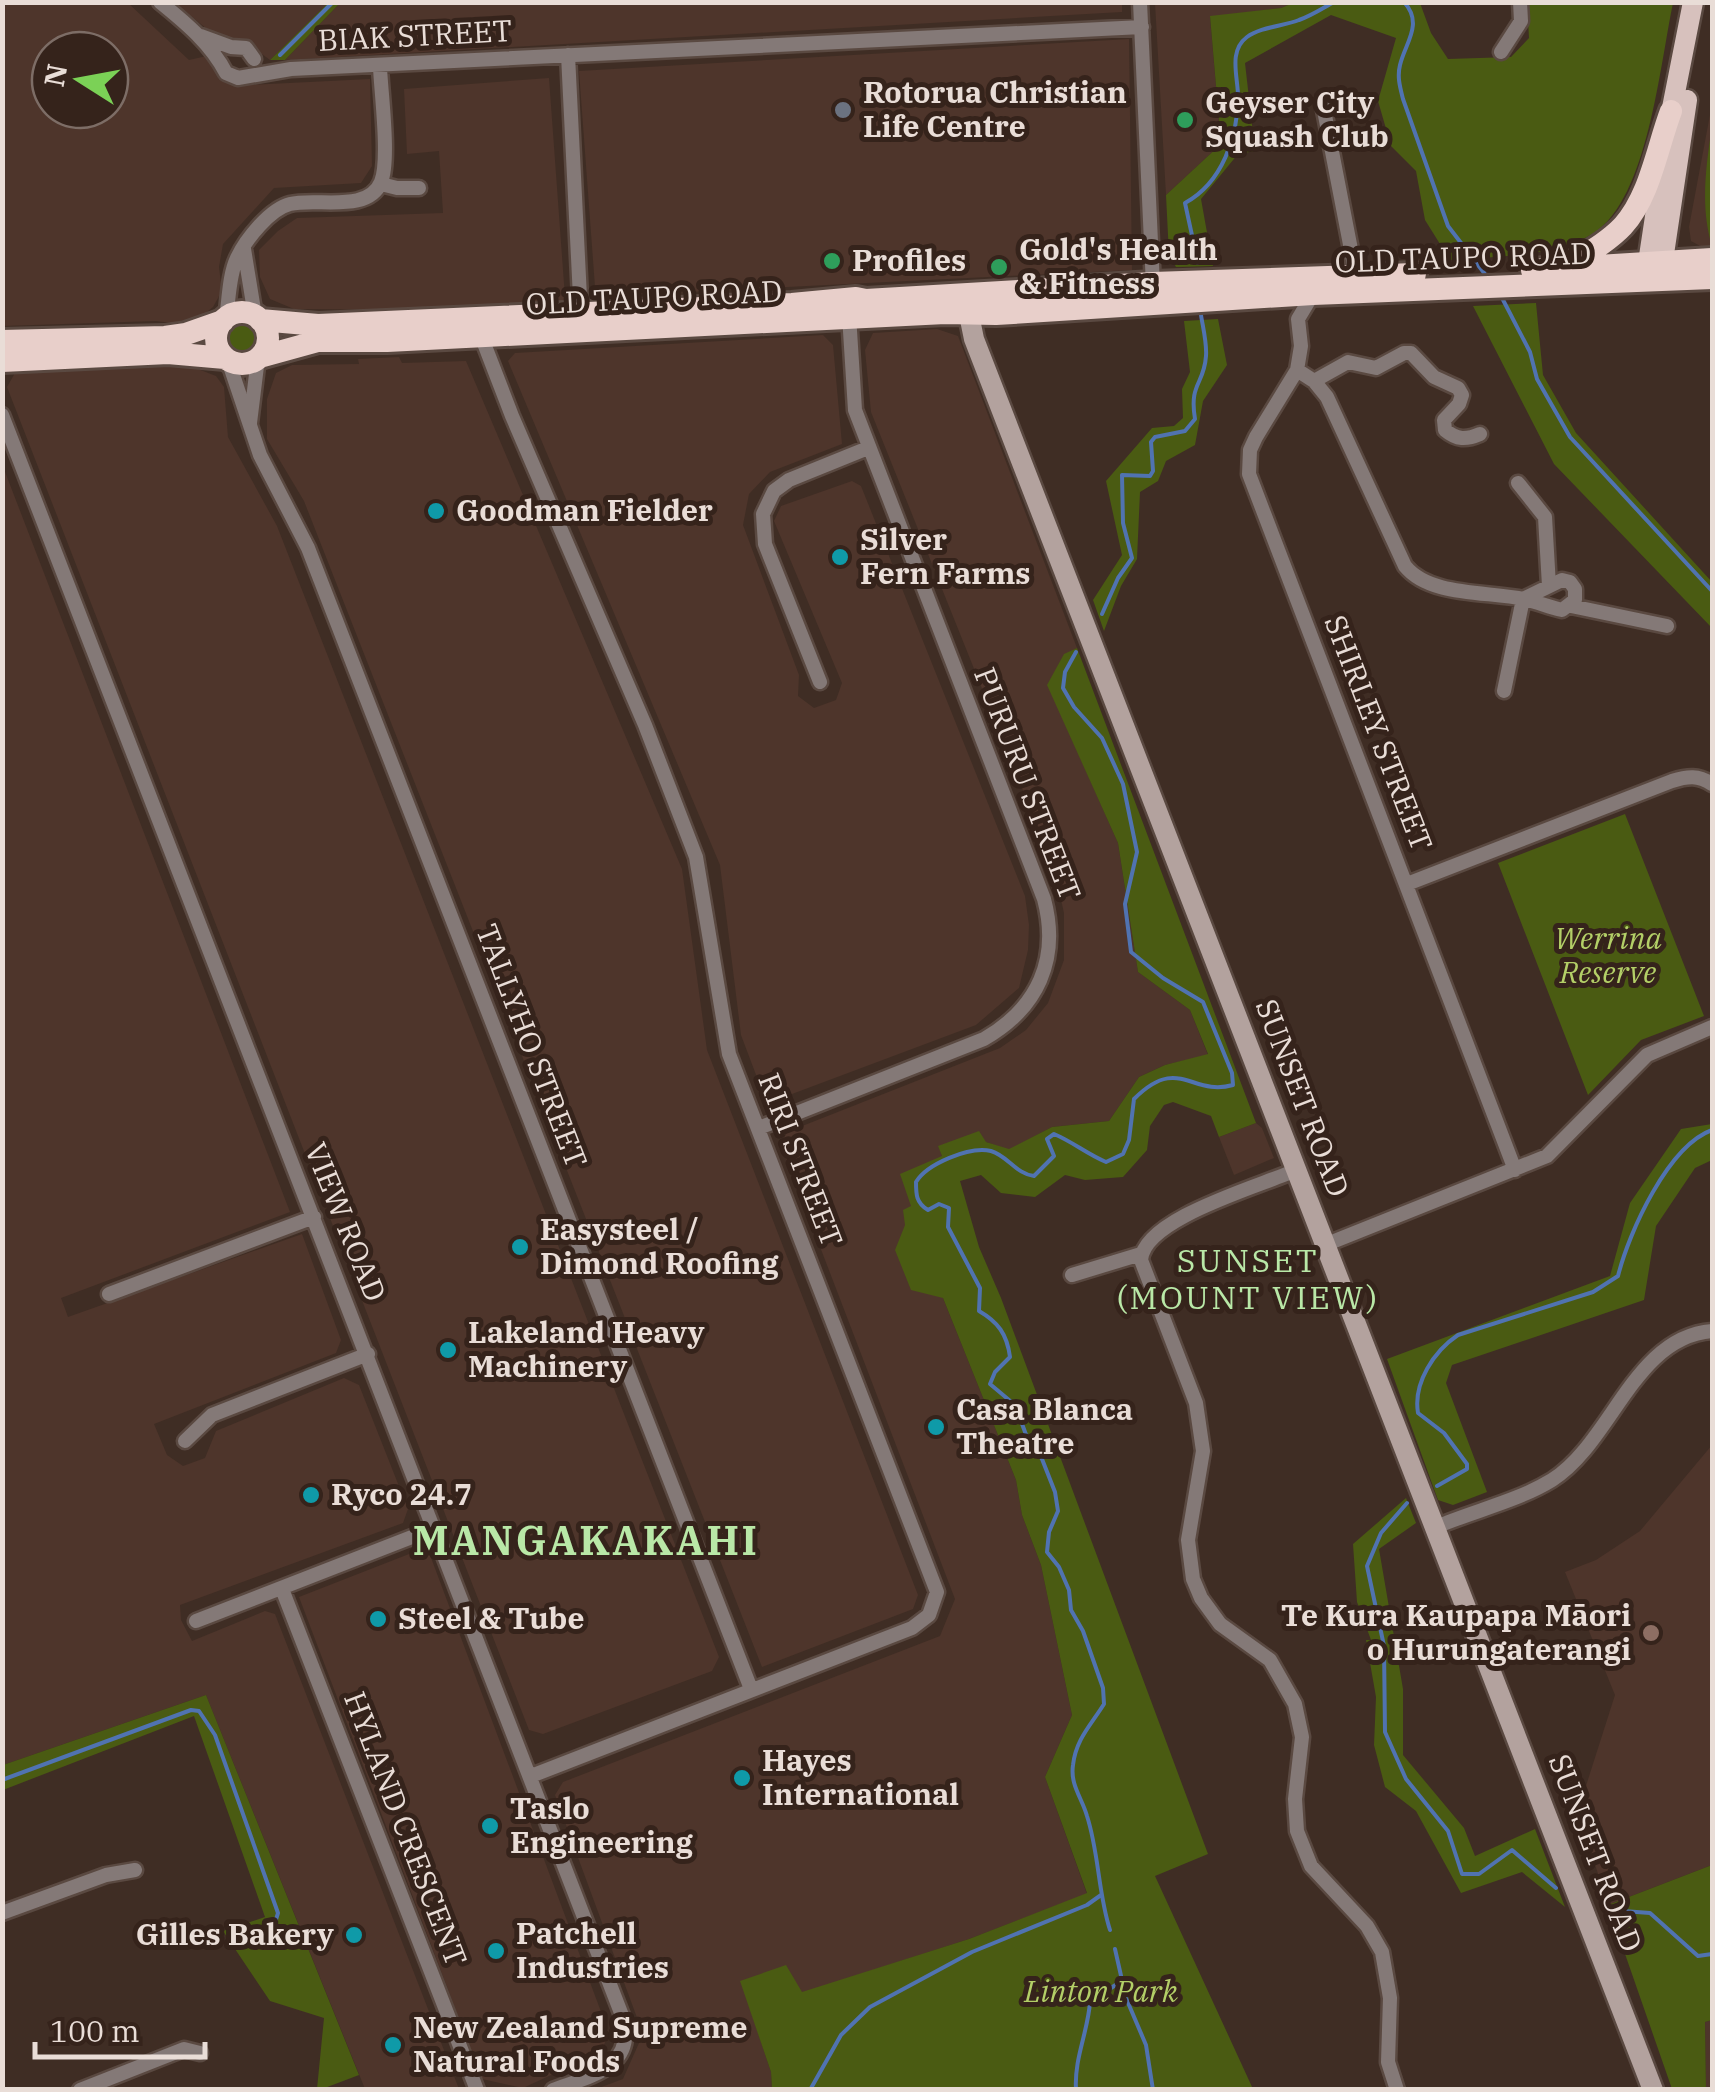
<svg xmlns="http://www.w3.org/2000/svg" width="1715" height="2092" viewBox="0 0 1715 2092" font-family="'IBM Plex Serif',serif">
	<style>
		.built { fill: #4e352b; fill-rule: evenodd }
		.green { fill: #4a5b12 }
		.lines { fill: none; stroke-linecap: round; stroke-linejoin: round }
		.stream { stroke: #5073b1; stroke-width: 4 }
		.minor-casing { stroke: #5a4941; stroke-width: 19 }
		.secondary-casing { stroke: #5a4941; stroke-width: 25 }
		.primary-casing { stroke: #5a4941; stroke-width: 25 }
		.trunk-casing { stroke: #5a4941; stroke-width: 28 }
		.minor { stroke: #847977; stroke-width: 14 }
		.secondary { stroke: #b3a29e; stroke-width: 20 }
		.primary { stroke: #d7c1bd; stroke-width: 20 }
		.trunk { stroke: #e8cfca; stroke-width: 22 }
		.worship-dot { fill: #6b7280; stroke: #35231b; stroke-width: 4 }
		.leisure-dot { fill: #2e9e5b; stroke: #35231b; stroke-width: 4 }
		.culture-dot { fill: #0f9aa8; stroke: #35231b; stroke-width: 4 }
		.education-dot { fill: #8d6e63; stroke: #35231b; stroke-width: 4 }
		.labels { text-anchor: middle; stroke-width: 10; stroke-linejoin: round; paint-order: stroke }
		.street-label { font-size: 30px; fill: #e9ddd7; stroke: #35231b }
		.poi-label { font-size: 30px; font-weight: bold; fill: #e9ddd7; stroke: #35231b; text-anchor: start }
		.park-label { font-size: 30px; font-style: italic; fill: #b3cf67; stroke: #35231b }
		.neighbourhood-label { font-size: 32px; letter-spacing: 2.5px; fill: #b9e8a7; stroke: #35231b }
		.district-label { font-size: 40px; font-weight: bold; letter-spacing: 2.5px; fill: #b9e8a7; stroke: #35231b }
	</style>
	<rect width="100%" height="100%" fill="#3f2d24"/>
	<!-- built -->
	<path class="built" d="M2,3H128L189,60L207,56L232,83L250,85L370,79L372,166L361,183L274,188L223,244L219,267L222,291L213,307L200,318L179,324L156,321L3,326ZM50,50H110V110H50Z
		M175,3H328L270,60L243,40L218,38Z
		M340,3H1122V12L285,60Z
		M1155,3H1293L1281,8L1210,17L1221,144L1166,195Z
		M1129,39L1132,270L605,296L595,287L579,71Z
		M549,78L566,311L294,309L270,299L260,277L259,250L278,231L297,218L443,213L439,151L407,154L404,89Z
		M1712,104V246L1702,247L1691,241L1689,227Z
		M937,329L958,336L1077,648L1064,655L1048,685L1118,843L1138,972L1190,1010L1208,1055L1165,1065L1139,1077L1109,1121L1052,1127L1009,1150L986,1142L939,1147L942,1156L943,1298L1016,1480L1022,1515L1041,1565L1072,1715L1045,1777L1087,1894L969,1939L802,1993L741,1981L771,2072L772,2089H596L623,2079L643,2034L555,1795L563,1782L940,1636L955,1599L781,1145L787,1132L1000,1048L1026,1030L1048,1003L1064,960V913L1054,868L871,412L865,350L873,333Z
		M823,335L833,345L842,444L770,472L749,494L743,525L799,675L798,696L814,708L836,700L842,683L774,521L781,506L852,481L861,486L1025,896L1029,925L1028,950L1019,988L976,1025L776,1100L764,1096L741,1035L720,865L508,361L515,353Z
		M399,357L402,363L466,361L682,869L707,1050L918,1595L913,1609L762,1667L304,501L267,439V399L276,373L292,365L359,364L358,359Z
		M169,364H185L216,376L224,387L228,437L277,526L719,1657L712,1671L543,1734L529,1730L7,387L15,373Z
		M2,464L290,1212L61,1298L68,1317L302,1234L341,1340L336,1353L154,1424L167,1455L183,1466L205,1458L216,1431L344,1378L359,1385L408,1509L403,1523L180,1605L181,1620L192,1641L265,1611L275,1614L459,2089H365L206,1695L3,1765Z
		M1256,1123L1262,1128L1274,1158L1234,1175L1219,1137Z
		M1712,1445V1865L1608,1905L1582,1824L1585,1789L1615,1695L1565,1572L1596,1560L1640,1531Z
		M427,1547L609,2033L601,2052L523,2088L482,2079L299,1597Z
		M1712,2020V2089H1706L1705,2022Z"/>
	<!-- green -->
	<path class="green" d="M328,3H340L285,60H270Z
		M1293,3H1420L1431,33L1448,59L1511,57L1529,38L1527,3H1673C1660,64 1648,198 1594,233C1559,256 1491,257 1450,260L1425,220L1416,171L1391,146L1378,101L1396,38L1331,15L1245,63L1255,151L1238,154L1201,199L1213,266L1176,267L1169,255L1166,195L1221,144L1210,16L1281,8Z
		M1712,126V246C1700,207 1706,166 1712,126Z
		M1536,303L1543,375L1576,433L1712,582V628L1554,464L1473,306Z
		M1218,319L1227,365L1203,401L1195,445L1166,461L1158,481L1140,492L1137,559L1121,586L1104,631L1093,600L1122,555L1106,481L1152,428L1174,426L1183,418L1182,389L1190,372L1184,321Z
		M223 339a20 20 0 1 1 40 0a20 20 0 1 1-40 0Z
		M1077,648L1256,1123L1219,1137L1211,1116L1173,1102L1164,1105L1150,1126L1147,1150L1123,1177L1085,1180L1065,1175L1035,1197L1001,1193L981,1175L960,1181L979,1247L1001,1298L1208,1854L1155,1876L1253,2089H772L771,2072L740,1981L786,1965L802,1992L969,1939L1087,1893L1045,1777L1072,1715L1041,1565L1022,1515L1016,1480L943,1298L911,1290L895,1250L905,1225L903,1210L911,1206L900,1174L942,1156L938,1146L979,1131L986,1142L1009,1149L1052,1127L1109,1121L1139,1077L1165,1065L1208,1054L1190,1010L1138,972L1118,843L1047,685L1064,654Z
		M1625,814L1704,1016L1641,1040L1588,1095L1498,863Z
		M1712,1124V1160L1695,1168L1656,1226L1644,1300L1452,1365L1446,1383L1487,1492L1453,1505L1438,1500L1387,1359L1610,1276L1630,1203L1681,1129Z
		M1406,1498L1416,1523L1379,1549L1403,1689V1755L1464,1828L1475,1856L1535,1829L1565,1907L1522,1872L1461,1893L1416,1811L1385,1787L1374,1745L1376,1697L1366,1640H1371L1357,1602L1353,1544Z
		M206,1695L359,2075L322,2089H317L324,2018L270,2001L223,1931L265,1917L194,1716L3,1790V1765Z
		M1712,1865V2020L1705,2022L1706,2089H1672L1608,1905Z"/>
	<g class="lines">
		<!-- stream -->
		<path class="stream" d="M1404,2C1424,24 1405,43 1400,65C1397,77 1400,87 1403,99L1448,226L1488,278
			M280,55L333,2
			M1198,263L1185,203C1222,183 1238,137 1238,96C1238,77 1228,51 1247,37C1260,27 1284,26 1299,20C1311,16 1323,8 1334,2
			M1500,294L1530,352L1537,379L1570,437L1712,591
			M1102,614L1118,578L1132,558L1123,523L1122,475L1150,476L1153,471L1151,442L1155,437L1185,431L1195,419C1189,383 1204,385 1206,356C1207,343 1203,328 1201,315
			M1076,652L1065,672L1063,688L1074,707L1102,738L1123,784L1137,852L1125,904L1131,952L1163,978L1203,1002L1232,1073L1233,1085C1191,1097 1179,1054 1134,1099L1129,1140L1123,1154L1106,1162C1087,1154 1073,1142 1054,1134L1047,1139L1054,1156L1034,1176C1016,1174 1008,1156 991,1151C969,1146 927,1164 916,1182C916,1194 916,1203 928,1210L939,1204L949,1208L948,1227L980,1288L979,1311C998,1322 1007,1334 1010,1357L995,1372L990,1384L1015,1405L1028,1440L1042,1459L1055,1492L1058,1511L1049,1532L1047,1552L1059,1567L1069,1590L1071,1610L1083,1631L1103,1688L1104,1704C1091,1725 1076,1739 1073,1765C1070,1785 1082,1798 1087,1816C1099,1853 1098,1893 1110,1930
			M1437,1486L1467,1469V1464L1444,1433L1418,1413C1413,1383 1434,1351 1458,1335L1593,1292L1618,1276C1629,1232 1668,1146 1712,1130
			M1407,1503L1381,1533L1367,1566L1384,1646L1385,1732L1406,1779L1448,1831L1462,1874H1479L1512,1850L1556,1888
			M2,1780L191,1710L199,1711L215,1735L278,1913C273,1935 260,1938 239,1943
			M1610,1910L1650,1913L1698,1956L1712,1954
			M1115,1949L1126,1998L1146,2045L1153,2090
			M810,2090L841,2035L870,2007L972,1952L1087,1905L1101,1895
			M1076,2090C1074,2058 1088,2032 1090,2002L1123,1980"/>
		<defs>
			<path id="minor" d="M160,2C186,23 211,44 226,73L238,78L291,69L1142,27
				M1140,2L1153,286
				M201,36L231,47L246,48L254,59
				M1501,52L1521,21L1520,2
				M568,55L581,318
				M1322,100L1354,265L1353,281
				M381,184L397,188H419
				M244,249L255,316
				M1313,294L1298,319L1301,346L1297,370L1256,437L1250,450L1249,474L1515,1170
				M226,318C229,299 229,275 237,258C246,239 270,209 290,204C316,197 368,214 381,182C390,160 381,93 380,67
				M480,333L512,416L645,725L696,857L729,1054L937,1592L929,1615L912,1628L531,1776
				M228,360L260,455L308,548L751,1689
				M1297,370L1314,381L1327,397L1405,566C1430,597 1488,591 1524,599C1537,602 1549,607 1562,610L1575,600V589L1570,582L1562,580L1523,599L1504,691
				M1314,381L1348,362L1376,368L1404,353H1411L1434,377L1458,388L1462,395L1459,404L1444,420L1445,430C1457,440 1466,440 1480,434
				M2,415L623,2018C636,2068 590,2076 553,2090
				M250,423L258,358
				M1518,483L1545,517L1549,586
				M1571,606L1667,626
				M820,682L765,544L763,514L774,491L789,480L868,448
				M1407,884L1672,781C1688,776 1698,775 1712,784
				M759,1128L984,1039C1038,1008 1060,959 1044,899L855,410L849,315
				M1296,1170C1261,1186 1144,1218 1141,1260L1196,1403L1203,1451L1188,1540L1193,1579L1201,1598L1220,1624L1270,1660L1295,1704L1302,1737L1295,1799L1297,1831L1311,1866L1367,1926L1382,1952L1390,1998L1388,2062L1397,2090
				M1327,1244L1547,1156L1647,1055L1712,1027
				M1072,1275L1141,1254
				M109,1294L314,1217
				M185,1441L212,1415L368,1354
				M1436,1527C1473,1511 1518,1501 1552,1480C1612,1442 1634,1337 1712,1331
				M282,1589L477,2090
				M196,1621L435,1528
				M2,1913L106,1875L135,1870
				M80,2090L184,2049L200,2053"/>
			<path id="secondary" d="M966,300L974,339L1653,2090"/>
			<path id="primary" d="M1669,123L1693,2
				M1661,274L1687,100
				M1646,276L1664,157"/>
			<path id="trunk" d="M1565,267C1584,255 1607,243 1623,226C1650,196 1657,148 1671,111
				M1532,270L1712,259
				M216 338a26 26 0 1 1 52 0a26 26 0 1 1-52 0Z
				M260,320L318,325L792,304L856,298L866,300L1153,283L1415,274
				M2,341L165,337L186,334L223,321
				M260,357L318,341H387L945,313L996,314L1313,294L1712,278
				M2,361L168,353L225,358"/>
		</defs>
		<!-- minor casing -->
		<use href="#minor" class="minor-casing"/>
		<!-- secondary casing -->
		<use href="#secondary" class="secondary-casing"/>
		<!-- primary casing -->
		<use href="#primary" class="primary-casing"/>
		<!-- trunk casing -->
		<use href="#trunk" class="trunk-casing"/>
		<!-- minor -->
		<use href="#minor" class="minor"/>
		<!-- secondary -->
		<use href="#secondary" class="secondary"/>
		<!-- primary -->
		<use href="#primary" class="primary"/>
		<!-- trunk -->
		<use href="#trunk" class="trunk"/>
	</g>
	<!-- markers -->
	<circle class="worship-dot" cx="843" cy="110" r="10"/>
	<g class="leisure-dot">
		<circle cx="1185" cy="120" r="10"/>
		<circle cx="832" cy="261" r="10"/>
		<circle cx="999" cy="267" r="10"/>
	</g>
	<g class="culture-dot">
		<circle cx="436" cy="511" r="10"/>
		<circle cx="840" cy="557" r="10"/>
		<circle cx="520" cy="1247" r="10"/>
		<circle cx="448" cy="1350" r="10"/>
		<circle cx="936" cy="1427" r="10"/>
		<circle cx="311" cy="1495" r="10"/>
		<circle cx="378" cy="1619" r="10"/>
		<circle cx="742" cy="1778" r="10"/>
		<circle cx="490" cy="1826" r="10"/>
		<circle cx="354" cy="1935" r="10"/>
		<circle cx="496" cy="1951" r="10"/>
		<circle cx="393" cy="2045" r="10"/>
	</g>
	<circle class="education-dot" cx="1651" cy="1633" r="10"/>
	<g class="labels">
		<!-- street labels -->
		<g class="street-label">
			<text transform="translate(415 36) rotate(-3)" y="10">BIAK STREET</text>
			<text transform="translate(1463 258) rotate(-2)" y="10">OLD TAUPO ROAD</text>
			<text transform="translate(654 298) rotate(-3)" y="10">OLD TAUPO ROAD</text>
			<text transform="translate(1378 733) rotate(69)" y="10">SHIRLEY STREET</text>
			<text transform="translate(1027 784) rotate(69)" y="10">PURURU STREET</text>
			<text transform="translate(531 1046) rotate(69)" y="10">TALLYHO STREET</text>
			<text transform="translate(1302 1098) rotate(69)" y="10">SUNSET ROAD</text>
			<text transform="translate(800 1160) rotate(69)" y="10">RIRI STREET</text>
			<text transform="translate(345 1222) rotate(68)" y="10">VIEW ROAD</text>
			<text transform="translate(405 1829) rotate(69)" y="10">HYLAND CRESCENT</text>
			<text transform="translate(1595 1853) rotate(69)" y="10">SUNSET ROAD</text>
		</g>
		<!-- poi labels -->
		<g class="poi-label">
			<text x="863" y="103">Rotorua Christian<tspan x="863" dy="34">Life Centre</tspan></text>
			<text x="1205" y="113">Geyser City<tspan x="1205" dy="34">Squash Club</tspan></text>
			<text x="1019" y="260">Gold's Health<tspan x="1019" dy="34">&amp; Fitness</tspan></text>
			<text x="852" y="271">Profiles</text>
			<text x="456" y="521">Goodman Fielder</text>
			<text x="860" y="550">Silver<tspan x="860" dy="34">Fern Farms</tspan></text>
			<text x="540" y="1240">Easysteel /<tspan x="540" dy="34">Dimond Roofing</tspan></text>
			<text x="468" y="1343">Lakeland Heavy<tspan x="468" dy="34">Machinery</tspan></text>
			<text x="956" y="1420">Casa Blanca<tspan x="956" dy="34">Theatre</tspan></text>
			<text x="331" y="1505">Ryco 24.7</text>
			<text x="1631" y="1626" text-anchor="end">Te Kura Kaupapa Māori<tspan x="1631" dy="34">o Hurungaterangi</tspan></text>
			<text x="398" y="1629">Steel &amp; Tube</text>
			<text x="762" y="1771">Hayes<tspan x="762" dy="34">International</tspan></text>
			<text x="510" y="1819">Taslo<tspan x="510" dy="34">Engineering</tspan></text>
			<text x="516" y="1944">Patchell<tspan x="516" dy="34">Industries</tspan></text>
			<text x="334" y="1945" text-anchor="end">Gilles Bakery</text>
			<text x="413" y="2038">New Zealand Supreme<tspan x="413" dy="34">Natural Foods</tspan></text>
		</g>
		<!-- park labels -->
		<g class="park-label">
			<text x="1608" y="949">Werrina<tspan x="1608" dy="34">Reserve</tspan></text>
			<text x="1101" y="2002">Linton Park</text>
		</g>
		<!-- neighbourhood labels -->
		<g class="neighbourhood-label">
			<text x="1248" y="1272">SUNSET<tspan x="1248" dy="37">(MOUNT VIEW)</tspan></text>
		</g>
		<!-- district labels -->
		<g class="district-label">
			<text x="586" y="1555">MANGAKAKAHI</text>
		</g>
	</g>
	<!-- border -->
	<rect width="1715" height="2092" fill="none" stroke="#e9ddd7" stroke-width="10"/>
	<!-- north arrow -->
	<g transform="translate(80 80) rotate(281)"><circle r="48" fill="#35231b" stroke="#7d6d66" stroke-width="2.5"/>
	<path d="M0-8L18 38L0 25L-18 38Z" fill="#7bd156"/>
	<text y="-15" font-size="28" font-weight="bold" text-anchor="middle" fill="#e9ddd7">N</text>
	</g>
	<!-- scale -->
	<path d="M35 2042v15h170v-15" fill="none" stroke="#e9ddd7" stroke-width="5"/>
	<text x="50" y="2042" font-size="30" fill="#e9ddd7" stroke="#35231b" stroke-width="8" paint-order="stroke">100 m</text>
</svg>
